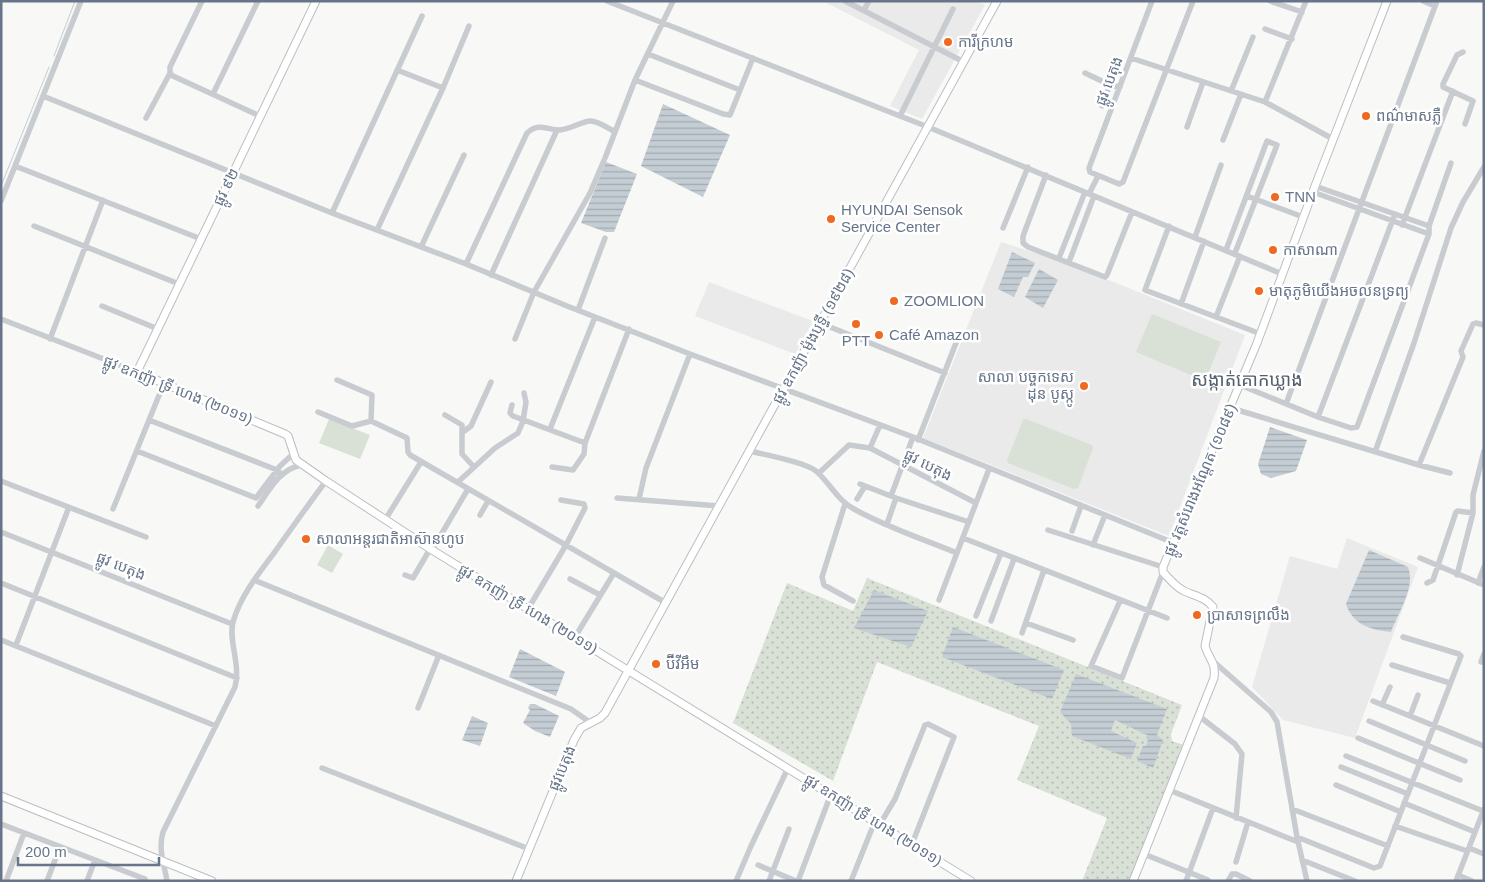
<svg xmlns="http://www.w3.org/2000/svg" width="1485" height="882" viewBox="0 0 1485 882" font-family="Arial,'Noto Sans Khmer',sans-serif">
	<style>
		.built { fill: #e9eae9 }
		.green { fill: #d9e1d6 }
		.park { fill: url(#park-dots) }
		.water { fill: url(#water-rules) }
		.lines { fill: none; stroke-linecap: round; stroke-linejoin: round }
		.stream { stroke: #c4cdd3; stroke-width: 1 }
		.major-casing { stroke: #bbbec3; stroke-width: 9 }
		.minor { stroke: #c8cbcf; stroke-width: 5.5 }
		.major { stroke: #fff; stroke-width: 7 }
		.poi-dot { fill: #ef6a20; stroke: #fff; stroke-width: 2 }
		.labels { text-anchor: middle; stroke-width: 5; stroke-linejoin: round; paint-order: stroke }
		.poi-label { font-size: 15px; fill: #667589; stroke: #fff; text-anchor: start }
		.street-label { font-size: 15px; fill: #667589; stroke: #fff }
		.quarter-label { font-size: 18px; fill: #545f6d; stroke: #fff }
	</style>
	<defs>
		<pattern id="park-dots" width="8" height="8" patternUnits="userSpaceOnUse" patternTransform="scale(1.25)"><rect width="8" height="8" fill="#d9e1d6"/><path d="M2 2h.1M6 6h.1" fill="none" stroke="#b4bbb3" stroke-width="1.8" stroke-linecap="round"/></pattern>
		<pattern id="water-rules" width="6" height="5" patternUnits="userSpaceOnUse" patternTransform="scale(1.25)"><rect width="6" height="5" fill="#c4cdd3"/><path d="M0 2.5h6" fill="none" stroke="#a3abb1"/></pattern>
	</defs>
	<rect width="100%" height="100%" fill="#f8f9f6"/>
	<!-- built -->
	<path class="built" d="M823,1H977L985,5L922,119L890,106L919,50Z
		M1001,242L1069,264L1245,335L1169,536L923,438Z
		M709,282L813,321L795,354L695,316Z
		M1347,538L1418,567L1355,738L1283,720L1252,687L1290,556L1337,569Z"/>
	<!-- green -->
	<path class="green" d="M1152,314L1221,342L1205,381L1136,352Z
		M329,419L370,435L360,459L319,443Z
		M1026,419L1092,445L1093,448L1078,488L1074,489L1008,463L1007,460L1023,420Z
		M328,545L343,554L332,573L317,565Z"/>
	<!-- park -->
	<path class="park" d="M867,578L1182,705L1171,734L1172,741L1184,745L1130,881H1082L1107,818L1017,780L1039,726L877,662L833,781L733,723L787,583L853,611Z"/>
	<!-- water -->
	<path class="water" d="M663,104L730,135L703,197L641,166Z
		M606,162L637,174L614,232H606L581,223Z
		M1012,252L1035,263L1028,277H1023L1014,297L998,289Z
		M1039,269L1058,280L1043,308L1025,297Z
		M1270,427L1307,440L1296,471L1271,478L1261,474L1258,464Z
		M1369,550L1408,567C1416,587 1398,613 1391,632C1371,630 1353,625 1346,604Z
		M874,590L928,611L911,647L854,628Z
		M953,627L1064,670L1052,699L942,657Z
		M520,649L565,672L556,696L509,677Z
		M1076,674L1167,709L1157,735L1163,740L1153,768L1137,761L1143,746H1146L1149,736L1115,720L1111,731L1137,743L1131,759L1072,736L1071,724L1060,712Z
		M530,704H535L559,716L550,737L535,731L523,723L530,710L528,708Z
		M472,716L488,723L480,746L462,740Z"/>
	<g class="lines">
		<!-- stream -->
		<path class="stream" d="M54,56L75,1
			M1,186L49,67"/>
		<defs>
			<path id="major" d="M316,1L137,372L285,434L288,436L296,460L326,481L432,550L971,881
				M1,796L212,881
				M516,881L574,740L581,728L600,718L605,713L997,1
				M1133,881L1214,678C1216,661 1209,660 1205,646L1213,607C1205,597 1195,596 1184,591C1176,587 1169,579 1163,572V567L1257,343L1315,186L1387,1"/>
		</defs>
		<!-- major casing -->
		<use href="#major" class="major-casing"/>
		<!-- minor -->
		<path class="minor" d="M202,1L170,67V73L173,76L260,116
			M607,1L928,127L1282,274
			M845,1L964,62
			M1152,1L1089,168L1090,172L1119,184L1123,182L1193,1
			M1270,1L1302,12
			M1423,1L1435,6
			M864,10L869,1
			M1265,29L1292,39
			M1463,52L1457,55L1443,84V87L1473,101L1465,124
			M648,54L740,90
			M1131,58L1265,102L1333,139
			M397,70L443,88
			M1085,73L1110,85
			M635,80L723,114L730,115L753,58
			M1231,91L1253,37
			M213,94L258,1
			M43,96L332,213L466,264L567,306L690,354L913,437L1174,543
			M1265,102L1306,1
			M1102,106L1110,85L1120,87
			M900,116L953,9
			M146,118L170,73
			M1187,127L1203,82
			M1223,140L1241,94
			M15,166L201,239
			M1046,175L1023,236V243L1028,247L1105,277L1107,275L1132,212
			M1315,186L1429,226
			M1313,192L1429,234
			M1089,194L1098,176
			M1247,196L1303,217
			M1,201L81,1
			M332,213L422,16
			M1402,225L1453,91
			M34,226L179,284
			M1169,226L1145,290L1261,334
			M1003,228L1028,167
			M377,230L443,88L469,26
			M1195,237L1221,165
			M421,247L464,155
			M1226,250L1267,141L1277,145L1235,253
			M1059,258L1085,192
			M1069,262L1094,196
			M466,264L527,133C539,122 546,130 560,130C571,129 583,121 590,121C598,121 608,128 615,132
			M491,275L557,130
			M1181,304L1204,241
			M102,306L158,329
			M578,310L605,238
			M1216,317L1240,256
			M1,319L137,372
			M820,323L945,373
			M50,339L103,200
			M515,339L534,292L590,193L605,158L635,80L673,1
			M337,380L372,395L371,421L407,438L408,452L410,455L666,603
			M1240,385L1318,417L1351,428L1357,427L1429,234V226L1451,163
			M1286,404L1437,1
			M512,405L510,413L513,416L585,443
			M1231,408L1419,465L1450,473
			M318,412L352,426L371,421
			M445,415L462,425V454L474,467
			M1318,417L1395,214
			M149,420L277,470L281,474
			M550,429L595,317
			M463,432L471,426L491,382
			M918,440L956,343
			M870,448L976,503
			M137,451L256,498L280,466L293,454
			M750,451C766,455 805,462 816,471C830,483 837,500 854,509C886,527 923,539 957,553
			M1375,452L1414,343L1451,228L1463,202L1484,167
			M1419,465L1463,357L1461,351L1473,324L1476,323L1484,325
			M552,467L573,470L584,454L585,443L629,329
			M819,473L849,445L870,448L880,425
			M1,481L146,537
			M458,482L495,448L518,433L523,421L526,402L524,393
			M860,484L896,498L969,522
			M891,496L913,437
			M617,498L719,506
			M639,499L646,468L690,354
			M857,499L865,486
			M845,504L822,577L824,585L853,601
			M258,506C270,489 279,470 301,465
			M113,509L164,383
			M480,515L488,501
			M385,520L421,462
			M887,524L896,498
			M1048,530L1163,567
			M1072,531L1081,506
			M1,532L232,624
			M963,538L1167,618
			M1093,545L1105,515
			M432,550L468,489
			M1420,558L1484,585
			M405,575L413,578L430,549
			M1457,575L1473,513V495L1484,451
			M570,579L600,595
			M254,580L571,709L591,723
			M1,583L237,678
			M1427,583L1433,580L1456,512L1458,511L1473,513
			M1478,583L1484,567
			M939,600L989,469
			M1120,601L1091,666L1122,678L1163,572
			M528,609L566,545L585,508L584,504L561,500
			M976,616L1001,553
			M991,621L1014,559
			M1026,623L1073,640
			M1022,633L1044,570
			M575,637L614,573
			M1,640L216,726
			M16,645L69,507
			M1213,661L1271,712L1277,722L1297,837L1307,881
			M1481,662L1484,654
			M1392,665L1450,683
			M1373,701L1484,746
			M1382,705L1390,687
			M418,708L439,655
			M1199,716L1235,744L1242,754L1236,818
			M1410,716L1418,695
			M1369,721L1465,761
			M1358,738L1460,780
			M1346,756L1483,811
			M1341,767L1408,794
			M322,768L529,849
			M1336,785L1401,812
			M1169,790L1298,842
			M1404,803L1475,832
			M1292,809L1388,846
			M1,824L145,879
			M880,824L895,799L925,725L928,724L954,737L912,844
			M1395,826L1467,851
			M1297,837L1374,868L1380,866L1461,656L1459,654L1403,637
			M1469,848L1484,854
			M1144,854L1208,880
			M1302,860L1355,881
			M1236,862L1248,822
			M758,865L796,881
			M1458,875L1472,881
			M6,881L24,833
			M47,881L60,847
			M87,881L95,860
			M167,881C164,864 158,849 163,832L235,687C241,664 228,640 233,622C240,597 258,574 274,553C291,529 308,505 326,481
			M736,881L751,846L788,768
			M769,881L789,829
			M798,881L831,794
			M851,881L875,821
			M1186,881L1213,808
			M1228,881L1232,874H1236L1250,881
			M1456,881L1484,809"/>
		<!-- major -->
		<use href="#major" class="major"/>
	</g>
	<!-- markers -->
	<g class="poi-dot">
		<circle cx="948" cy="42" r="5"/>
		<circle cx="1366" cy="116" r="5"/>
		<circle cx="1275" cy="197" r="5"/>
		<circle cx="831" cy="219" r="5"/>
		<circle cx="1273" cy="250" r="5"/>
		<circle cx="1259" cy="291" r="5"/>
		<circle cx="894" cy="301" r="5"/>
		<circle cx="856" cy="324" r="5"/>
		<circle cx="879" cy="335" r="5"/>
		<circle cx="1084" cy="386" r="5"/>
		<circle cx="306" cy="539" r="5"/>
		<circle cx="1197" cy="615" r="5"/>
		<circle cx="656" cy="664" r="5"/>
	</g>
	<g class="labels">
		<!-- poi labels -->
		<g class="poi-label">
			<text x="958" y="47">ការីក្រហម</text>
			<text x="1376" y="121">ពណ៌មាសភ្លឺ</text>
			<text x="1285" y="202">TNN</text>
			<text x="841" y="215">HYUNDAI Sensok<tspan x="841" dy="17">Service Center</tspan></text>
			<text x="1283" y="255">កាសាណា</text>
			<text x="1269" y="296">មាតុភូមិយើងអចលនទ្រព្យ</text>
			<text x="904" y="306">ZOOMLION</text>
			<text x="889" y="340">Café Amazon</text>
			<text x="856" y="346" text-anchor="middle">PTT</text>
			<text x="1074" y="382" text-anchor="end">សាលា បច្ចកទេស<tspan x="1074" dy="17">ដុន បូស្កូ</tspan></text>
			<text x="316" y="544">សាលាអន្ដរជាតិអាស៊ានហូប</text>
			<text x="1207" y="620">ប្រាសាទព្រលឹង</text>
			<text x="666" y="669">ប៊ីវីអឹម</text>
		</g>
		<!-- street labels -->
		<g class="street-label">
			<text transform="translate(1109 81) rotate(-69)" y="5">ផ្លូវ បេតុង</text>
			<text transform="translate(226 187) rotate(-64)" y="5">ផ្លូវ ៩២</text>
			<text transform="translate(813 336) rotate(-61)" y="5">ផ្លូវ ឧកញ៉ា ម៉ុងឫទ្ធី (១៩២៨)</text>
			<text transform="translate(178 390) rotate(22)" y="5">ផ្លូវ ឧកញ៉ា ទ្រី ហេង (២០១១)</text>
			<text transform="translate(928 465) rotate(27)" y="5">ផ្លូវ បេតុង</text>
			<text transform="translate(1200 480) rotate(-67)" y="5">ផ្លូវ វត្តសំរោងអណ្ដែត (១០៨៩)</text>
			<text transform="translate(121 566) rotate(22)" y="5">ផ្លូវ បេតុង</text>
			<text transform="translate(528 609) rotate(31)" y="5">ផ្លូវ ឧកញ៉ា ទ្រី ហេង (២០១១)</text>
			<text transform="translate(562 768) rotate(-67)" y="5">ផ្លូវបេតុង</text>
			<text transform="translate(873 820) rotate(32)" y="5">ផ្លូវ ឧកញ៉ា ទ្រី ហេង (២០១១)</text>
		</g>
		<!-- quarter labels -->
		<g class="quarter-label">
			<text x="1247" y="386">សង្កាត់គោកឃ្លាង</text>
		</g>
	</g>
	<!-- border -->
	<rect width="1485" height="882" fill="none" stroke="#667589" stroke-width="5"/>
	<!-- scale -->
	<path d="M18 857v8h141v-8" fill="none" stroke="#667589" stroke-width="2.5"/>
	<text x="25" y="857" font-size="15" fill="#667589" stroke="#ffffff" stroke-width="4" paint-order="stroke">200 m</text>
</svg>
